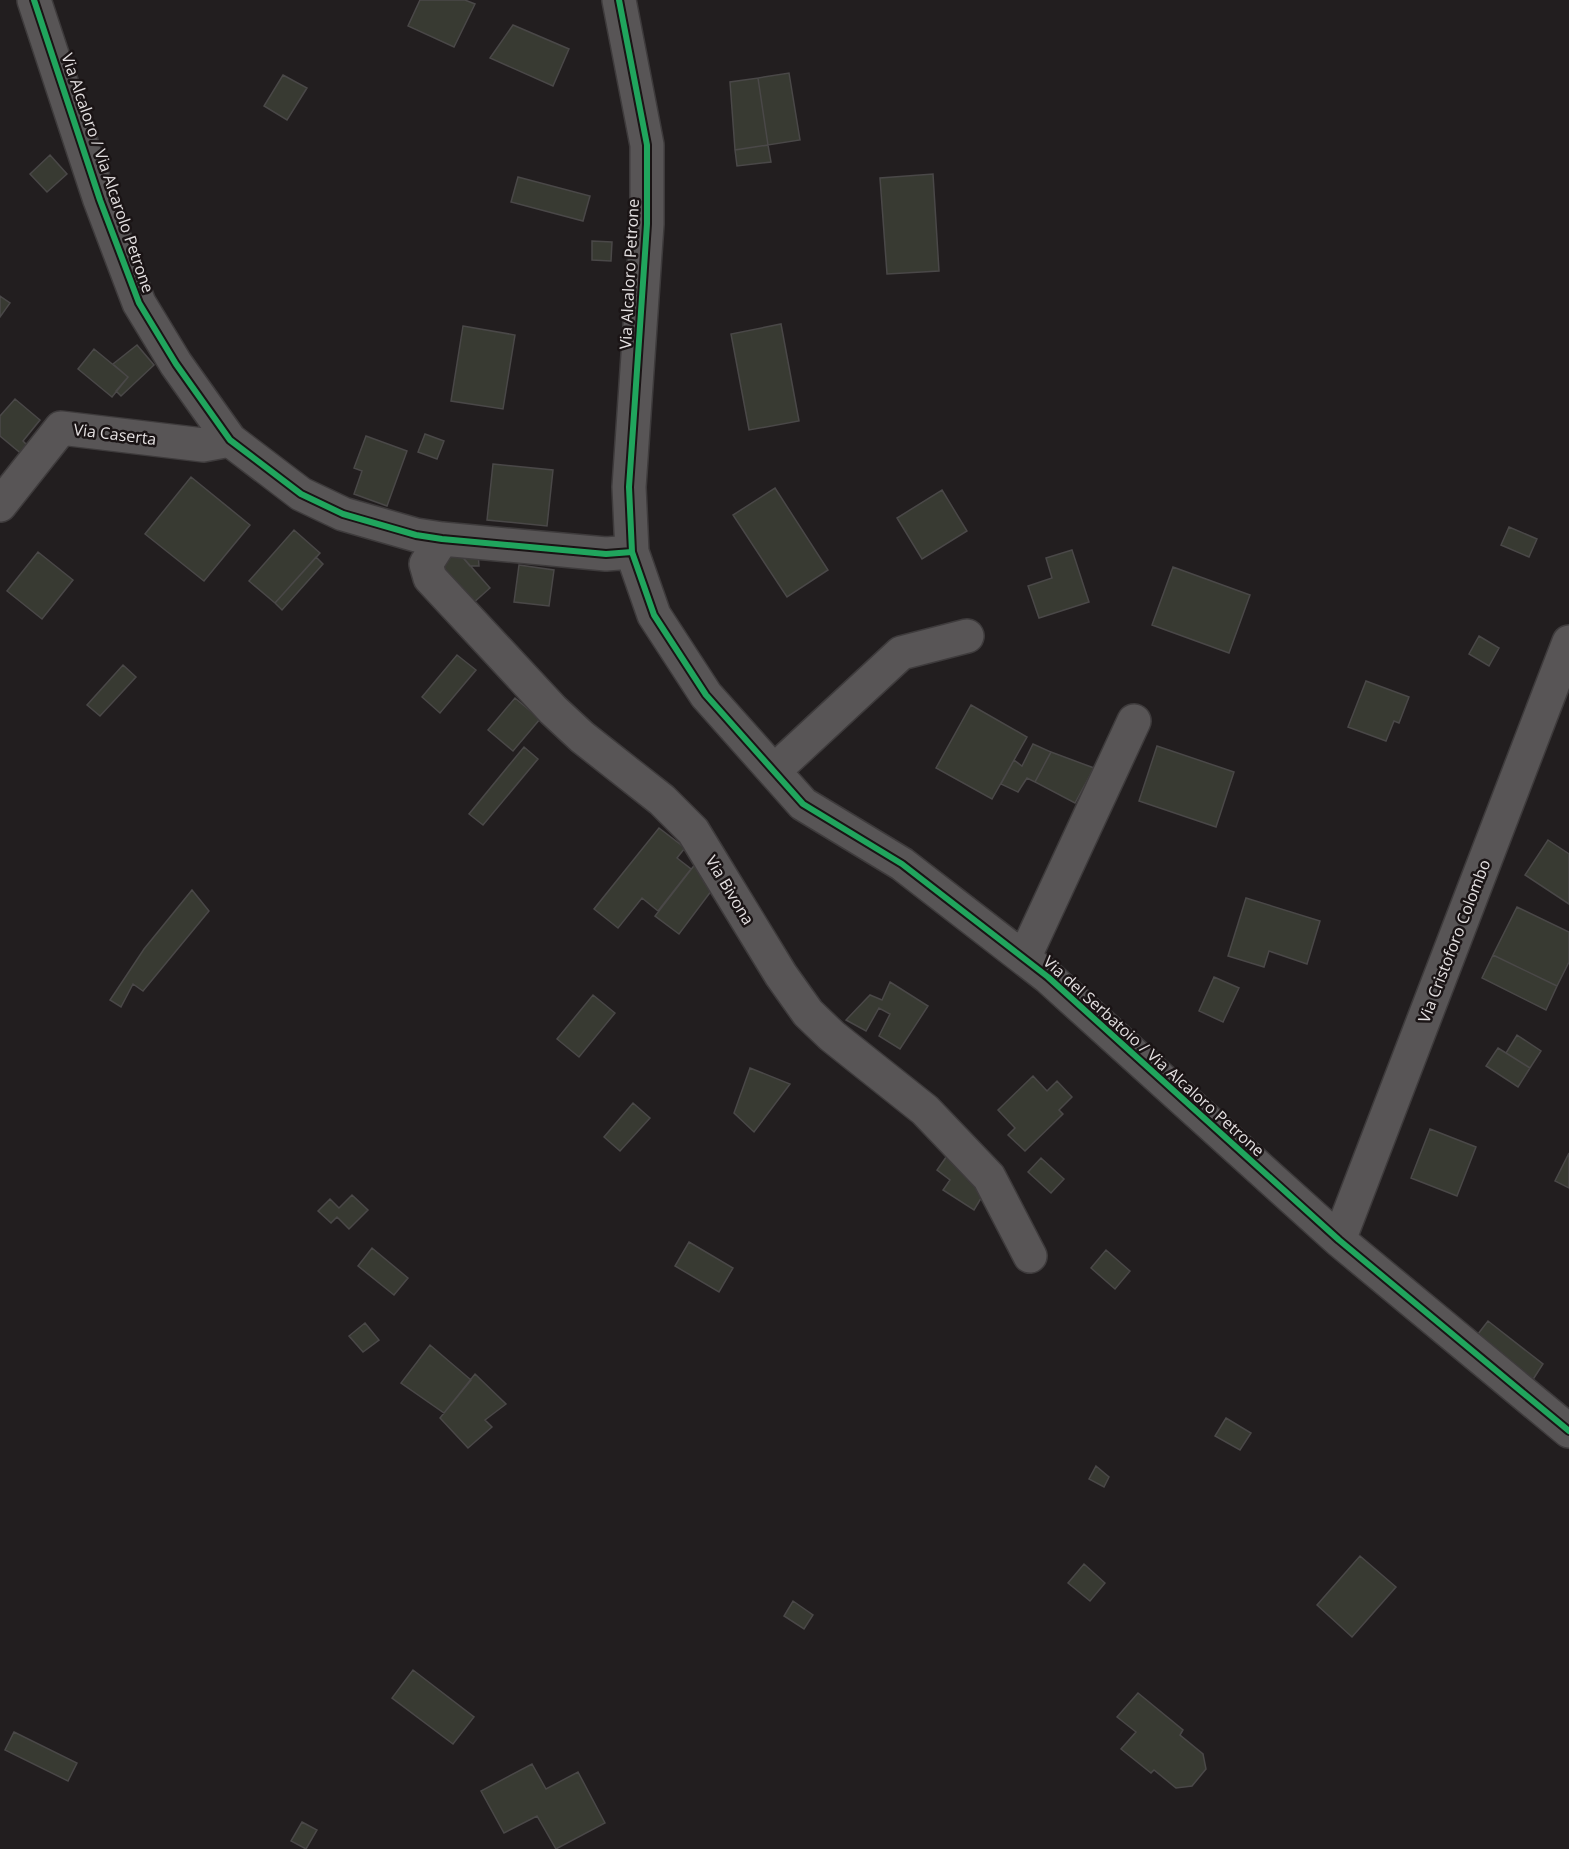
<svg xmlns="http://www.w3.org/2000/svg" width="1569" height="1849" viewBox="0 0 1569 1849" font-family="'Open Sans',sans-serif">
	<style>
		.building { fill: #383a32; stroke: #4a4848; stroke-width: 1.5 }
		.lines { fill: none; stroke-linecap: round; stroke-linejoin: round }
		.minor-casing { stroke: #3e3b3c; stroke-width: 36 }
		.minor { stroke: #585556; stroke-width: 33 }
		.cycleway-casing { stroke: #1a1415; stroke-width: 10 }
		.cycleway { stroke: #20a55d; stroke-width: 6 }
		.labels { text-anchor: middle; stroke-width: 5; stroke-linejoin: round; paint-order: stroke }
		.street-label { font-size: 16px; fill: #e4e0e1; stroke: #1a1415 }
	</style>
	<rect width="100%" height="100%" fill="#221e1f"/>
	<!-- building -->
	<path class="building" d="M420,0H465L475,4L454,47L408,26Z
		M513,25L569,49L553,86L490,58Z
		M789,73L800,140L768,145L758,78Z
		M283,75L307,88L287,120L264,106Z
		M758,78L768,145L735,150L730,82Z
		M768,145L771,162L737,166L735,150Z
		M50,155L67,174L47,192L30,174Z
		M933,174L939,271L887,274L880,178Z
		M518,177L590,196L583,221L511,202Z
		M592,241L612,242L611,261L592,260Z
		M0,296L10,303L0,317Z
		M781,324L799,421L749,430L731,334Z
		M463,326L515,335L503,409L451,401Z
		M137,345L154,365L121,396L116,391L128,377L113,364Z
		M94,349L128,377L112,397L78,369Z
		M15,399L40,420L23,441L30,448L24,456L0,436V416Z
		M425,434L444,441L437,459L418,452Z
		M366,436L407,451L387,506L354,494L362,471L354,468Z
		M493,464L553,470L547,526L487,520Z
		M191,477L250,525L204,581L145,534Z
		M775,488L828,570L787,597L733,515Z
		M942,490L967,531L922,559L897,518Z
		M1509,527L1537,539L1529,557L1501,545Z
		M294,530L320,553L275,603L249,581Z
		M1072,550L1089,602L1039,618L1028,586L1052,578L1046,558Z
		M478,551L479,566H470L459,553Z
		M38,552L73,580L42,619L7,591Z
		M459,553L490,588L472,604L440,569L452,555Z
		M316,557L323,564L282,610L275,603Z
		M519,565L554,570L549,606L514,602Z
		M1173,567L1250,595L1229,653L1152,625Z
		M1479,636L1499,648L1489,666L1469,654Z
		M457,655L476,670L440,713L422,697Z
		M123,665L136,677L100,716L87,705Z
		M1366,681L1409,697L1399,723L1394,721L1386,741L1348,727Z
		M515,698L540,719L513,751L488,730Z
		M971,705L1027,737L992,799L936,768Z
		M1033,744L1051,752L1035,782L1027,778L1018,792L1001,784L1014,760L1022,766Z
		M1157,746L1234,772L1216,827L1139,801Z
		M524,747L538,759L483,825L469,814Z
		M1051,752L1094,768L1075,803L1035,782Z
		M659,828L685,848L677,858L691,869L658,911L642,898L618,928L594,909Z
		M1548,840L1569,854V904L1525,875Z
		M696,863L712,890L679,934L655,916Z
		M192,890L209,911L143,991L133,984L121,1007L110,1000L144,949Z
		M1246,898L1320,921L1307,964L1269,951L1264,967L1228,956Z
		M1517,907L1569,932V962L1557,986L1493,955Z
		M1493,955L1557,986L1546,1010L1482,978Z
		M1214,977L1239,988L1223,1022L1199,1011Z
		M890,982L928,1006L900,1049L879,1036L890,1014L879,1008L866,1031L846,1020L870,995L882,1000Z
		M593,995L615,1013L579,1057L557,1039Z
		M1517,1035L1541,1051L1530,1068L1506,1053Z
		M1498,1048L1530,1068L1518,1087L1486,1066Z
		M750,1068L790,1084L754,1132L734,1113Z
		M1033,1076L1047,1091L1057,1081L1072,1097L1059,1110L1063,1114L1025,1151L1008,1135L1015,1128L998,1110Z
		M633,1103L650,1118L620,1151L604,1137Z
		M1430,1129L1476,1147L1457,1196L1411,1178Z
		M949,1153L986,1190L974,1210L943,1190L950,1180L937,1170Z
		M1569,1153V1188L1555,1181Z
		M1041,1158L1064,1179L1051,1193L1028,1172Z
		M352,1195L368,1210L349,1229L337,1217L331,1223L318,1211L330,1199L339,1208Z
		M689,1242L733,1268L719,1292L675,1266Z
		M372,1248L408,1278L394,1295L358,1266Z
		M1106,1250L1130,1271L1115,1289L1091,1268Z
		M1488,1321L1543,1364L1532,1381L1478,1334Z
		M365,1323L379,1340L363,1352L349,1336Z
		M430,1345L471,1380L444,1413L401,1383Z
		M475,1374L506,1404L485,1420L492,1427L468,1448L440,1418Z
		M1226,1418L1251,1433L1240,1450L1215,1436Z
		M1096,1466L1109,1477L1104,1487L1089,1479Z
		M1360,1556L1396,1587L1352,1637L1317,1605Z
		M1084,1564L1105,1583L1090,1601L1068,1583Z
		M793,1601L813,1615L804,1629L784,1616Z
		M413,1670L474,1717L453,1744L392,1698Z
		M1138,1693L1183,1730L1180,1735L1203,1754L1206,1769L1192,1786L1176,1788L1154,1770L1151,1773L1121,1749L1136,1732L1117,1717Z
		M14,1732L77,1763L68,1781L5,1750Z
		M532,1764L546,1789L578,1772L605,1823L556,1849L537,1816L504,1833L481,1791Z
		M302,1822L317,1830L306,1849L291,1841Z"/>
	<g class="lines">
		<defs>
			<path id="minor" d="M34,0L100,200L139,303L176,364L230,440L301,494L343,514L416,535L442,539L606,554L632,552
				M619,0L647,145V224L629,487L632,552L654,615L706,695L803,804L902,864L1048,977L1339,1240L1569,1431
				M0,505L61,428L203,445L230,440
				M442,539L426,564L430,578L553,710L582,737L662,800L693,831L781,975L808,1013L832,1036L925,1110L989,1177L1030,1256
				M774,771L901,653L967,636
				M1024,958L1134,721
				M1339,1240L1569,642"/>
		</defs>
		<!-- minor casing -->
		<use href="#minor" class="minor-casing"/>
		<!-- minor -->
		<use href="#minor" class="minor"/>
		<defs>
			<path id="cycleway" d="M34,0L100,200L139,303L176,364L230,440L301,494L343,514L416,535L442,539L606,554L632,552
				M619,0L647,145V224L629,487L632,552L654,615L706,695L803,804L902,864L1048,977L1339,1240L1569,1431"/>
		</defs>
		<!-- cycleway casing -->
		<use href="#cycleway" class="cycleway-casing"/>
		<!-- cycleway -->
		<use href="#cycleway" class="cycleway"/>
	</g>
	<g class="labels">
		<!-- street labels -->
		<g class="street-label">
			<text transform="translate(108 173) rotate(71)" y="6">Via Alcaloro / Via Alcarolo Petrone</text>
			<text transform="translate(629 274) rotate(-87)" y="6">Via Alcaloro Petrone</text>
			<text transform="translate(115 434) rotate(7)" y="6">Via Caserta</text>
			<text transform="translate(730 890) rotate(59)" y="6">Via Bivona</text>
			<text transform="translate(1454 941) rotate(-69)" y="6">Via Cristoforo Colombo</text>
			<text transform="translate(1154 1056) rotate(42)" y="6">Via del Serbatoio / Via Alcaloro Petrone</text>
		</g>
	</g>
</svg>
